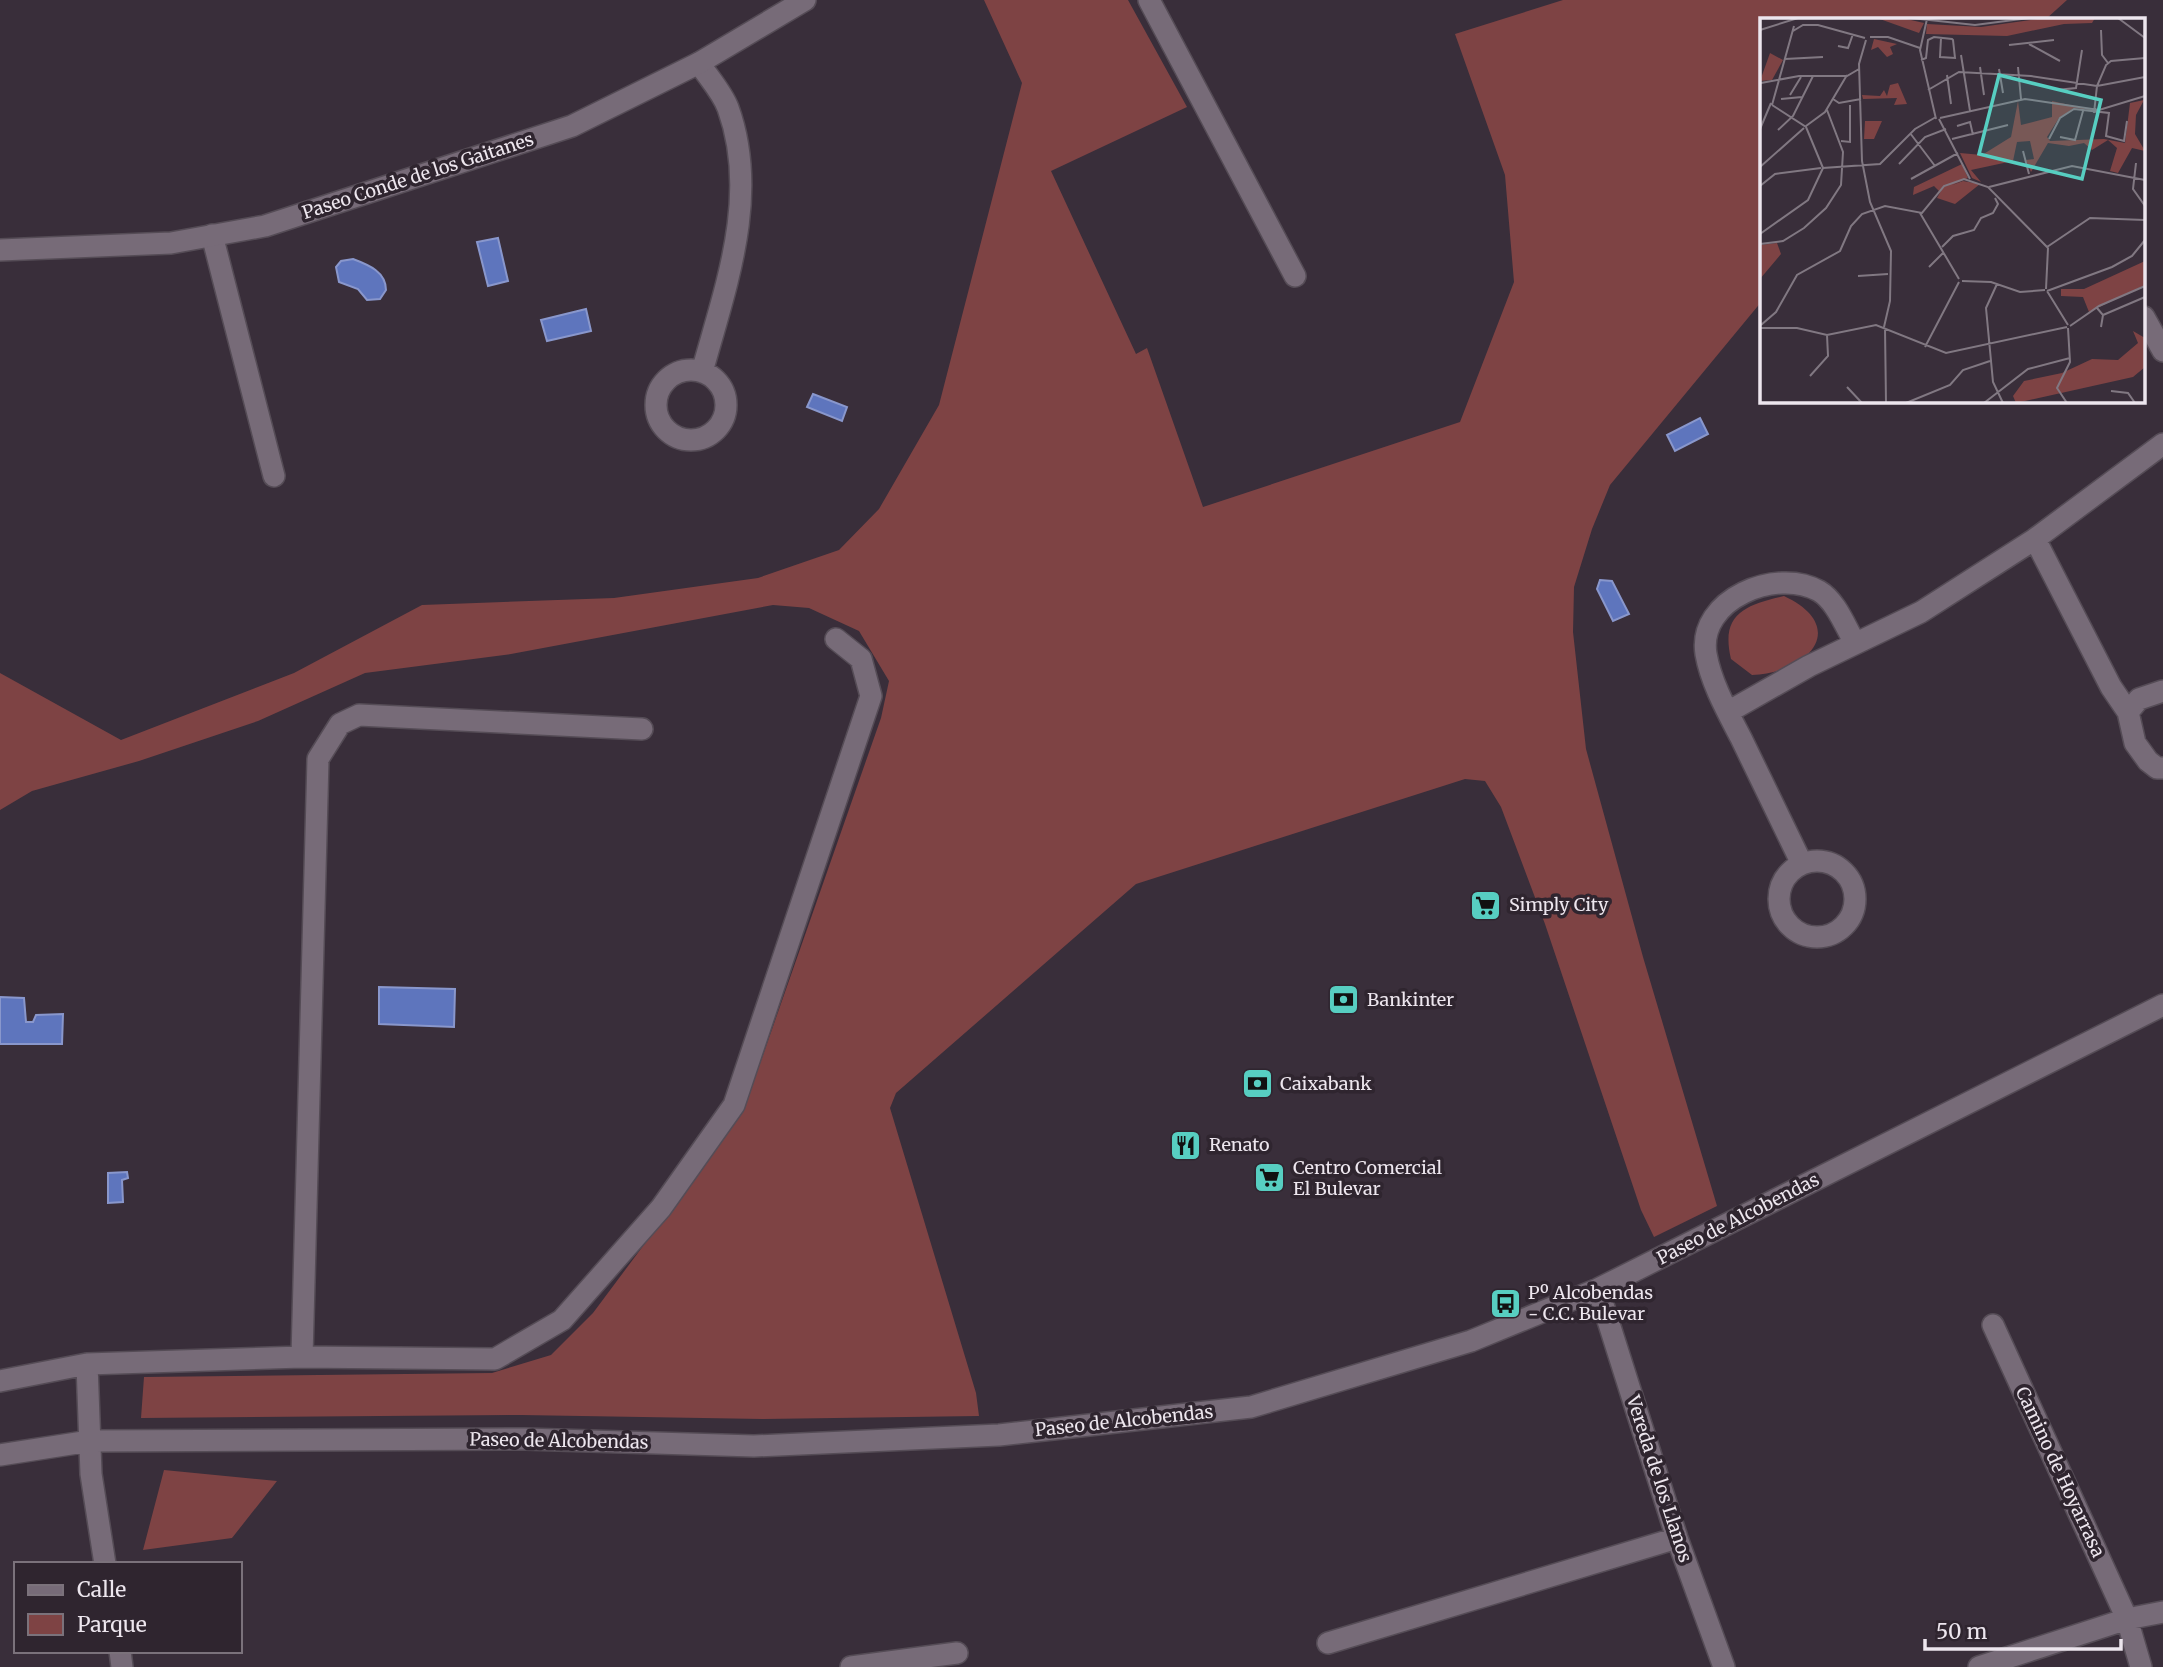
<svg xmlns="http://www.w3.org/2000/svg" width="2163" height="1667" viewBox="0 0 2163 1667" font-family="Merriweather,serif">
	<style>
		.green { fill: #7e4344 }
		.water { fill: #5e75bd; stroke: #8997cc; stroke-width: 2 }
		.lines { fill: none; stroke-linecap: round; stroke-linejoin: round }
		.street-casing { stroke: #554c56; stroke-width: 24 }
		.secondary-casing { stroke: #554c56; stroke-width: 24 }
		.street { stroke: #776b78; stroke-width: 21 }
		.secondary { stroke: #776b78; stroke-width: 21 }
		.labels { text-anchor: middle; stroke-width: 7; stroke-linejoin: round; paint-order: stroke }
		.street-label { font-size: 18px; fill: #ede6ee; stroke: #2f252f }
		.poi-label { font-size: 18px; fill: #ede6ee; stroke: #2f252f; text-anchor: start }
		.inset-road { fill: none; stroke: #817882; stroke-width: 2 }
		.view { fill: #57cec1; fill-opacity: 0.15; stroke: #57cec1; stroke-width: 3.5 }
		.inset-edge { fill: none; stroke: #ede6ee; stroke-width: 3.5 }
	</style>
	<rect width="100%" height="100%" fill="#392e3a"/>
	<!-- green -->
	<path class="green" d="M984,0H1128L1187,107L1051,171L1136,354L1147,348L1203,507L1460,422L1514,282L1505,175L1455,34L1563,0H2067L2046,19H1762V301L1610,485L1592,529L1574,587L1573,632L1586,749L1643,957L1717,1206L1654,1237L1641,1210L1545,924L1501,807L1485,781L1465,779L1136,884L896,1093L890,1108L976,1393L979,1416L763,1419L521,1415L141,1418L144,1377L492,1373L551,1355L593,1313L743,1112L881,718L889,681L859,631L809,608L773,605L511,654L365,673L258,721L139,761L32,791L0,810V673L121,740L294,673L422,605L614,598L758,578L839,550L879,509L939,405L1022,83Z
		M1784,596C1850,627 1809,673 1752,675L1731,659C1720,613 1746,605 1784,596Z
		M164,1470L277,1481L232,1538L143,1550Z"/>
	<!-- water -->
	<path class="water" d="M498,238L508,281L488,286L477,242Z
		M353,259C369,265 386,272 386,290L380,299L367,300L358,289L339,282L336,267L341,261Z
		M586,309L591,331L547,341L541,320Z
		M813,394L847,407L842,421L807,407Z
		M1700,418L1708,434L1675,451L1667,435Z
		M1600,580L1612,581L1629,614L1613,621L1597,589Z
		M379,987L455,989L454,1027L379,1024Z
		M0,997L24,998L26,1022H33L36,1015L63,1014L62,1044H0Z
		M127,1172L128,1178L122,1180L123,1202L108,1203V1173Z"/>
	<g class="lines">
		<defs>
			<path id="street" d="M1149,0L1295,276
				M699,63C708,77 722,92 728,108C760,196 725,288 702,372
				M212,235L274,476
				M2144,317L2163,351
				M656 405a35 35 0 1 1 70 0a35 35 0 1 1-70 0Z
				M2035,539L2111,687L2128,712L2135,743L2148,761L2157,768H2163
				M1728,712L1809,666L1921,612L2035,539L2163,444
				M2128,712L2139,699L2163,691
				M1779 899a38 38 0 1 1 76 0a38 38 0 1 1-76 0Z
				M1802,864C1782,822 1761,780 1741,738C1728,713 1711,683 1706,654C1697,599 1777,567 1819,591C1836,601 1845,626 1855,643
				M1598,1289L1677,1538L1724,1667
				M1993,1325L2127,1619L2141,1667
				M302,1357L318,759L340,724L359,715L642,729
				M87,1364L91,1474L105,1564
				M0,1381L87,1364L302,1357L495,1359L562,1320L661,1208L734,1105L871,696L861,659L836,639
				M0,1455L90,1441L525,1439L754,1446L999,1435L1251,1407L1471,1341L1598,1289L2163,1005
				M1328,1643L1677,1538
				M120,1651L122,1667
				M851,1667L957,1653
				M1979,1667L2127,1619L2163,1612"/>
			<path id="secondary" d="M0,250L171,243L265,226L572,126L699,63L805,0"/>
		</defs>
		<!-- street casing -->
		<use href="#street" class="street-casing"/>
		<!-- secondary casing -->
		<use href="#secondary" class="secondary-casing"/>
		<!-- street -->
		<use href="#street" class="street"/>
		<!-- secondary -->
		<use href="#secondary" class="secondary"/>
	</g>
	<!-- icons -->
	<defs>
		<symbol id="supermarket-square" viewBox="-11 -11 22 22"><rect x="-9" y="-9" width="18" height="18" rx="4" fill="#57cec1" stroke="#2f252f"/><path d="M-6-5.5h2.5l.6 2H6L4.5 2H-2.5L-4.4-4H-6ZM-1.5 3.2a1.3 1.3 0 1 0 .1 0ZM3 3.2a1.3 1.3 0 1 0 .1 0Z" fill="#111"/></symbol>
		<symbol id="bank-square" viewBox="-11 -11 22 22"><rect x="-9" y="-9" width="18" height="18" rx="4" fill="#57cec1" stroke="#2f252f"/><path d="M-6-4H6V4H-6ZM0-2.3a2.3 2.3 0 1 0 0 4.6a2.3 2.3 0 1 0 0-4.6Z" fill="#111"/></symbol>
		<symbol id="restaurant-square" viewBox="-11 -11 22 22"><rect x="-9" y="-9" width="18" height="18" rx="4" fill="#57cec1" stroke="#2f252f"/><path d="M-5-6h1v4h1v-4h1v4h1v-4h1v5L-1.5 .5V6h-2V.5L-5-1ZM5-6V6H3V1.5H1.5Q1.5-4 5-6Z" fill="#111"/></symbol>
		<symbol id="bus-square" viewBox="-11 -11 22 22"><rect x="-9" y="-9" width="18" height="18" rx="4" fill="#57cec1" stroke="#2f252f"/><path d="M-5-6H5V4H4V6H2V4H-2V6H-4V4H-5ZM-3.5-4V0h7V-4ZM-3.5 1.2v1.5H-2V1.2ZM2 1.2v1.5H3.5V1.2Z" fill="#111"/></symbol>
	</defs>
	<g fill-rule="evenodd">
		<use href="#supermarket-square" x="1468" y="888" width="35" height="35"/>
		<use href="#bank-square" x="1326" y="982" width="35" height="35"/>
		<use href="#bank-square" x="1240" y="1066" width="35" height="35"/>
		<use href="#restaurant-square" x="1168" y="1128" width="35" height="35"/>
		<use href="#supermarket-square" x="1252" y="1160" width="35" height="35"/>
		<use href="#bus-square" x="1488" y="1286" width="35" height="35"/>
	</g>
	<g class="labels">
		<!-- street labels -->
		<g class="street-label">
			<text transform="translate(418 176) rotate(-18)" y="6">Paseo Conde de los Gaitanes</text>
			<text transform="translate(1738 1219) rotate(-27)" y="6">Paseo de Alcobendas</text>
			<text transform="translate(1124 1421) rotate(-6)" y="6">Paseo de Alcobendas</text>
			<text transform="translate(559 1441) rotate(1)" y="6">Paseo de Alcobendas</text>
			<text transform="translate(2060 1472) rotate(65)" y="6">Camino de Hoyarrasa</text>
			<text transform="translate(1659 1479) rotate(72)" y="6">Vereda de los Llanos</text>
		</g>
		<!-- poi labels -->
		<g class="poi-label">
			<text x="1509" y="911">Simply City</text>
			<text x="1367" y="1006">Bankinter</text>
			<text x="1280" y="1090">Caixabank</text>
			<text x="1209" y="1151">Renato</text>
			<text x="1293" y="1174">Centro Comercial<tspan x="1293" dy="21">El Bulevar</tspan></text>
			<text x="1528" y="1299">Pº Alcobendas<tspan x="1528" dy="21">- C.C. Bulevar</tspan></text>
		</g>
	</g>
	<!-- overview -->
	<g transform="translate(1760 18)">
		<rect width="385" height="385" fill="#392e3a"/>
		<path d="M117,0H142L164,5L159,15ZM285,0H335L332,5L304,6L247,18L166,16L167,6L221,9ZM114,21L137,26L130,29L133,36L127,39L118,29L111,32ZM10,35L23,42L12,62L0,63ZM138,65L147,86L134,87L137,80L103,81L102,77L120,78L124,72L127,78L130,67ZM384,82L376,97L375,116L385,133L372,130L358,155L350,153L357,130L348,122L332,132L324,125L309,128L288,125L271,154L266,142L274,141L270,123L257,124L253,143L211,152L221,164L212,160L200,135L222,137L251,119L258,83L261,107L292,99V83L332,92L314,90L299,100L287,119L290,123L344,121L365,125L370,85ZM105,103H122L114,121H104ZM202,146L208,160L179,173L174,168L153,177L154,169ZM203,163L220,166L195,186L177,180L182,171ZM17,225L21,236L0,261V227ZM385,243V267L329,294L323,279L301,278V271H324ZM373,313L385,320V349L373,359L256,385L253,378L264,363L302,355L332,341L358,342L378,325Z" fill="#7e4344"/>
		<path class="inset-road" d="M151,0L215,7L269,0M185,0H233M358,0L385,20M167,1L160,32L176,101M0,12L38,0M341,12L342,37L348,45M33,13L43,7H58L105,20M110,19H128L160,30M106,22L99,46L102,143L110,184L131,233L130,283L124,309M269,26L300,43M249,27L294,22M78,28L88,30L93,16M201,37L210,93M25,41L63,39M161,42L166,40L168,22L174,19L192,21L193,22L195,40L180,39L181,20M220,49L224,77M258,49L261,81M239,51L243,75M187,57L191,86M1,65L39,58H87L99,51M168,72L199,54L271,58L337,68L385,59M296,72L316,70L322,32M30,77L41,59M21,81L42,79M73,81L79,85L101,81M12,87L46,109L63,150M12,87L34,8M334,95L337,68L346,47L351,43L385,40M180,100L265,81L339,92L385,78M179,101L210,161M46,108L65,94L87,57M197,108L210,104L213,117M0,111L11,85M18,112L33,98L53,58M150,115L175,148M300,119L315,122L323,93M192,121L248,107M289,121L300,100L314,91L349,95L346,118L364,123L367,103M81,123L90,124V87M263,133L269,156M376,145L373,171L385,188M139,146L165,119L186,111M0,149L44,110M151,161L198,135M0,168L15,156L61,150M229,169L312,148L385,162M160,195L199,261M0,216L48,182L63,150L120,146L155,111L176,99M0,226L23,223L44,210L66,190L81,167L83,134L67,92M182,229L193,218L214,212L221,200L233,195L238,186L235,180M287,229L330,200L385,202M169,249L184,234M98,258L128,256M202,263L231,264L260,274L285,272M237,266L226,290L233,364L243,385M287,273L352,249L372,238L385,222M287,273L308,307M337,290L343,297L341,309M343,297L385,279M1,307L16,294L37,257L80,233L91,208L102,196L125,188L162,195L184,168L204,161L228,169L288,230L286,271M310,308L339,288L385,268M1,310H37L67,317L116,307L186,335L307,309M125,310L126,385M165,329L199,264M50,358L68,338L67,317M87,369L102,385M351,373L368,375L375,385M146,385L190,367L203,352L230,343M224,385L268,351L310,340M307,385L297,370L310,344L308,310"/>
		<path class="view" d="M239,57L341,82L322,161L219,136Z"/>
		<rect width="385" height="385" class="inset-edge"/>
	</g>
	<!-- legend -->
	<rect x="14" y="1562" width="228" height="91" fill="#2f252f" stroke="#7b727b" stroke-width="2"/>
	<rect x="28" y="1585" width="35" height="10" fill="#776b78" stroke="#7b727b" stroke-width="2"/>
	<text x="77" y="1597" font-size="21" fill="#ede6ee">Calle</text>
	<rect x="28" y="1614" width="35" height="21" fill="#7e4344" stroke="#7b727b" stroke-width="2"/>
	<text x="77" y="1632" font-size="21" fill="#ede6ee">Parque</text>
	<!-- scale -->
	<path d="M1925 1639v10h196v-10" fill="none" stroke="#ede6ee" stroke-width="3.5"/>
	<text x="1936" y="1639" font-size="21" fill="#ede6ee" stroke="#2f252f" stroke-width="5" paint-order="stroke">50 m</text>
</svg>
